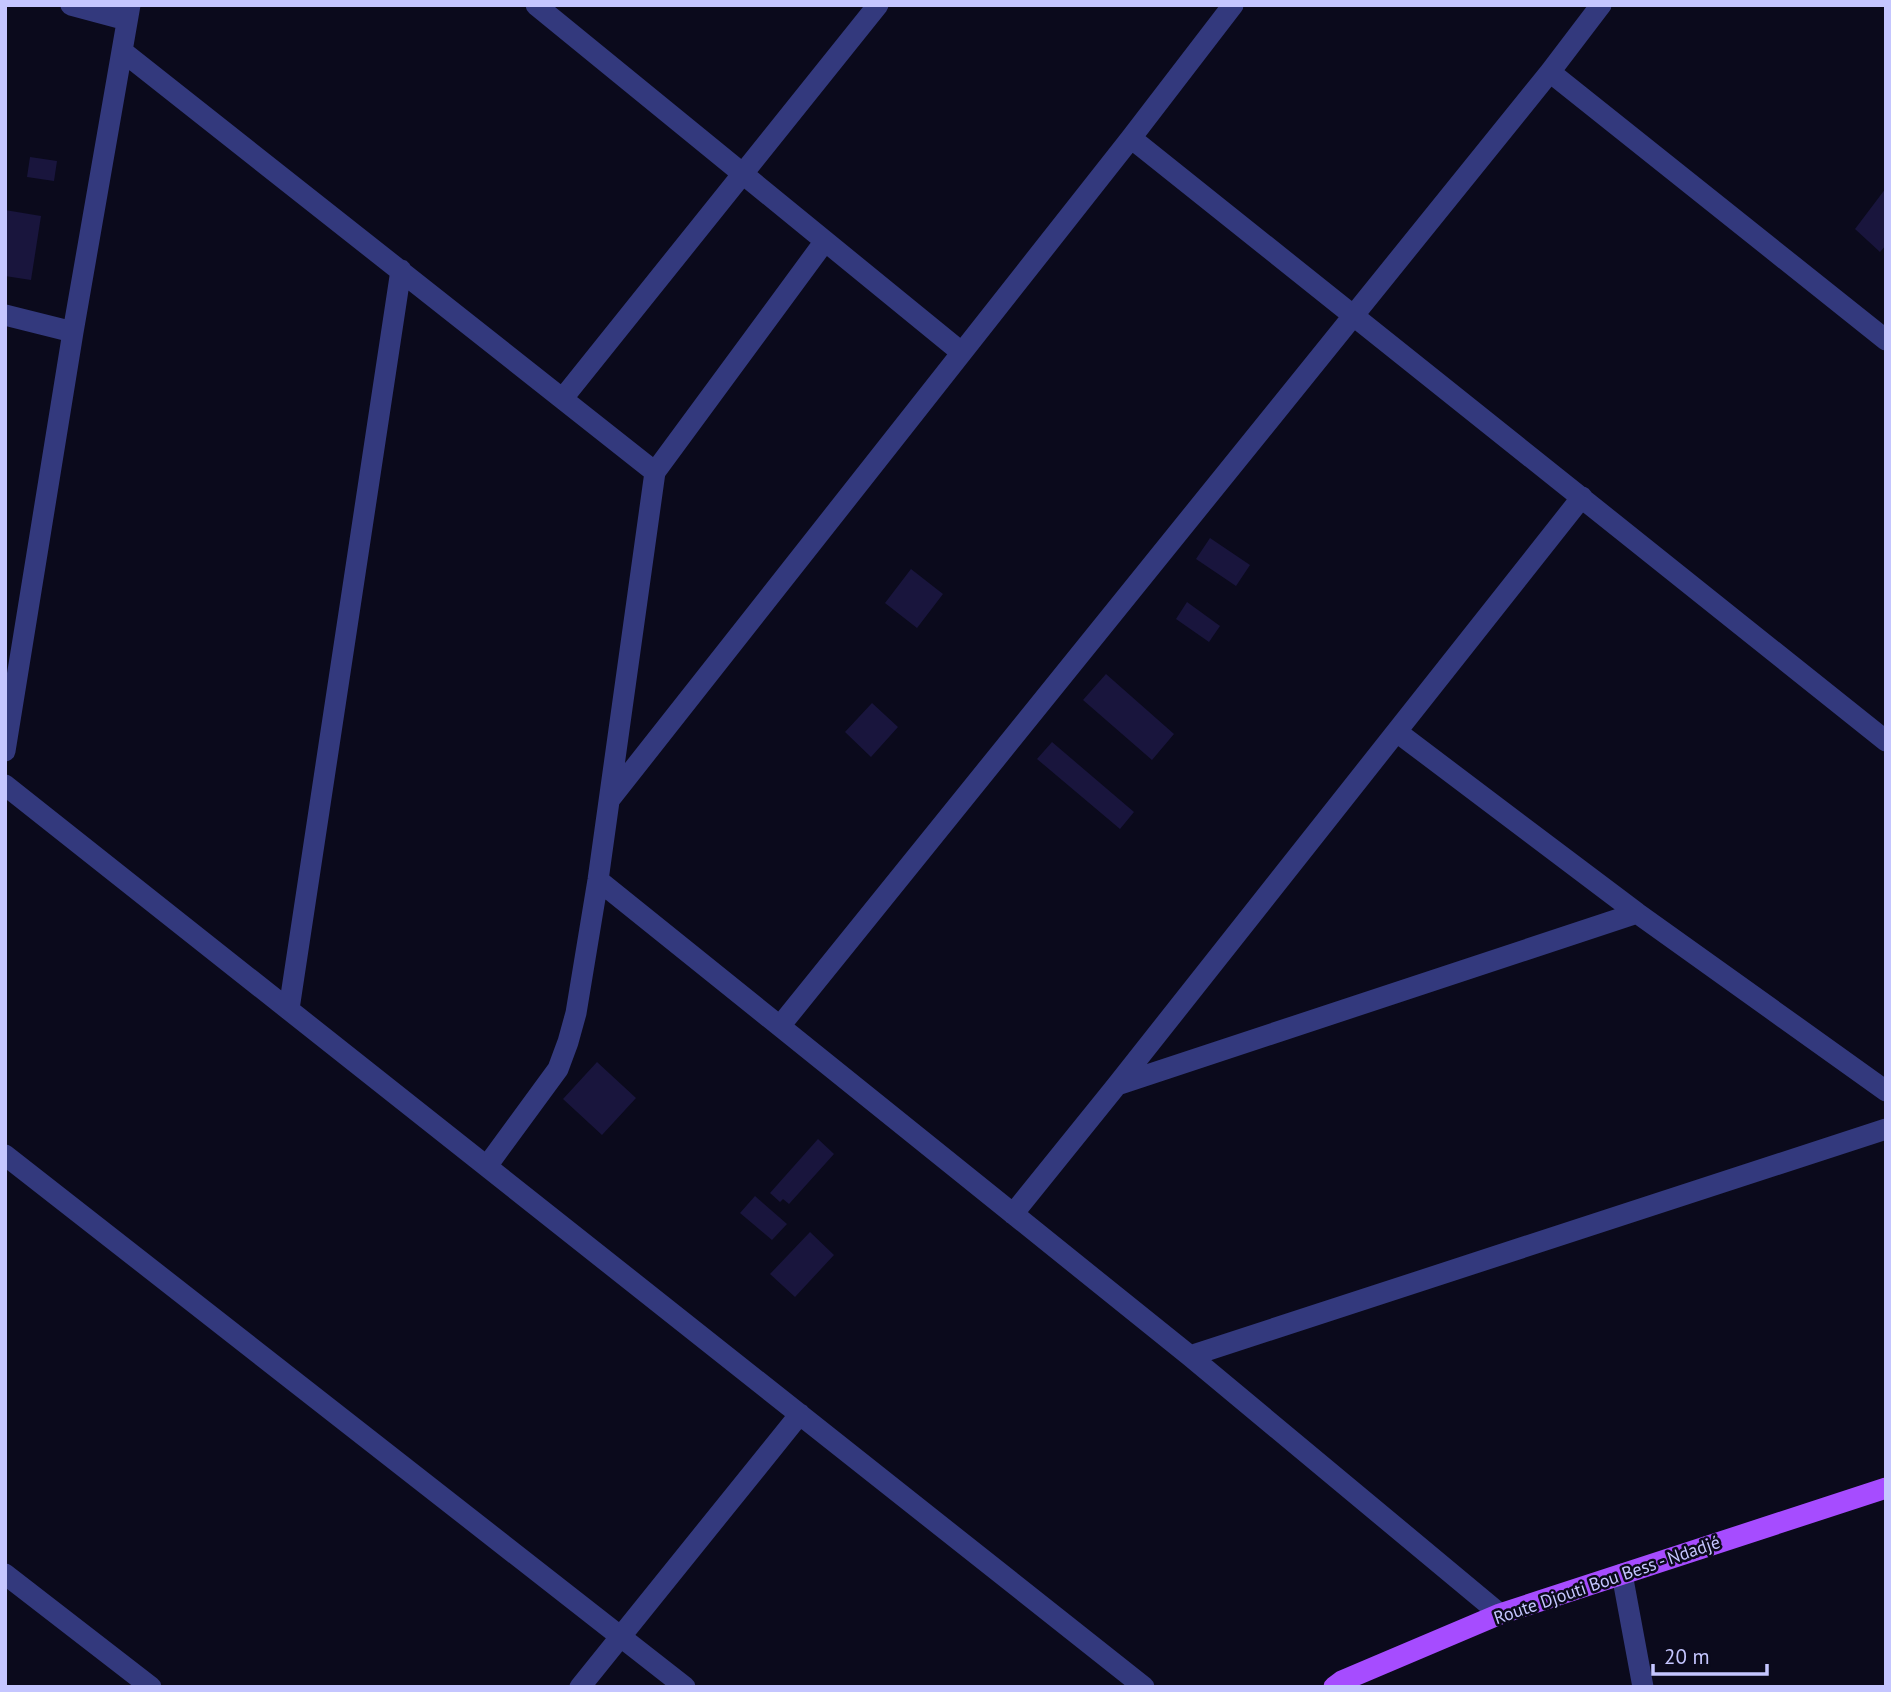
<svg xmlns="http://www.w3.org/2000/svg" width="1891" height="1692" viewBox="0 0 1891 1692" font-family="'PT Sans',sans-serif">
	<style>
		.building { fill: #19153d }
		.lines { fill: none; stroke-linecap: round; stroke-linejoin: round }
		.minor { stroke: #33397d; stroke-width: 21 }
		.major { stroke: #a64cff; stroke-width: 21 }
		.labels { text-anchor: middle; stroke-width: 5; stroke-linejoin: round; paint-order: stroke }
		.street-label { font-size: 18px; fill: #c5c6ff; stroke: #0b0a1c }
	</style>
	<rect width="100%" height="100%" fill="#0b0a1c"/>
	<!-- building -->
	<path class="building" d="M30,157L57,161L54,181L27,177Z
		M1886,188V245L1880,252L1855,229Z
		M5,210L41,216L31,280L5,276Z
		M1210,538L1250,565L1236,586L1196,559Z
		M911,569L943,594L917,628L885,603Z
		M1187,602L1220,626L1209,642L1176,619Z
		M1106,674L1174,734L1152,760L1083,700Z
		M872,703L898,727L871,757L845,732Z
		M1052,742L1134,812L1120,829L1037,759Z
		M597,1062L636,1098L602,1135L563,1099Z
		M818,1139L834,1154L789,1204L783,1199L780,1202L770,1193Z
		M755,1196L787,1224L772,1240L740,1213Z
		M810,1232L834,1255L795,1297L770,1274Z"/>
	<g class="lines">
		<!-- minor -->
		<path class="minor" d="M71,5L127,20
			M536,5L961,352
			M122,51L655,472
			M1550,72L1886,340
			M1131,138L1886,741
			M5,315L73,332
			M563,398L878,5
			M1397,732L1637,913L1886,1091
			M5,751L73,332L130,5
			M5,785L1144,1687
			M610,799L1131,138L1233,5
			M598,880L1190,1356L1500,1614
			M289,1009L401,270
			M780,1026L1550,72L1601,5
			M1117,1085L1637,913
			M5,1155L685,1687
			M487,1166L558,1069L568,1042L576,1013L598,880L655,472L825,241
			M1013,1214L1117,1085L1582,497
			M1190,1356L1886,1129
			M5,1574L151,1687
			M1622,1574L1643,1687
			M580,1687L800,1414"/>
		<!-- major -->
		<path class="major" d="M1334,1687L1342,1681L1500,1614L1886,1488"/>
	</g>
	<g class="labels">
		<!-- street labels -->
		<g class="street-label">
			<text transform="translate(1607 1580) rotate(-19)" y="6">Route Djouti Bou Bess - Ndadjé</text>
		</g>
	</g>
	<!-- border -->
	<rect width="1891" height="1692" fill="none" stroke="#c5c6ff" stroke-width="14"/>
	<!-- scale -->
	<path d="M1653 1664v10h114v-10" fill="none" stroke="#c5c6ff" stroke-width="3.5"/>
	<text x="1664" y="1664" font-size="21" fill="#c5c6ff" stroke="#0b0a1c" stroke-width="5" paint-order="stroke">20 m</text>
</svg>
